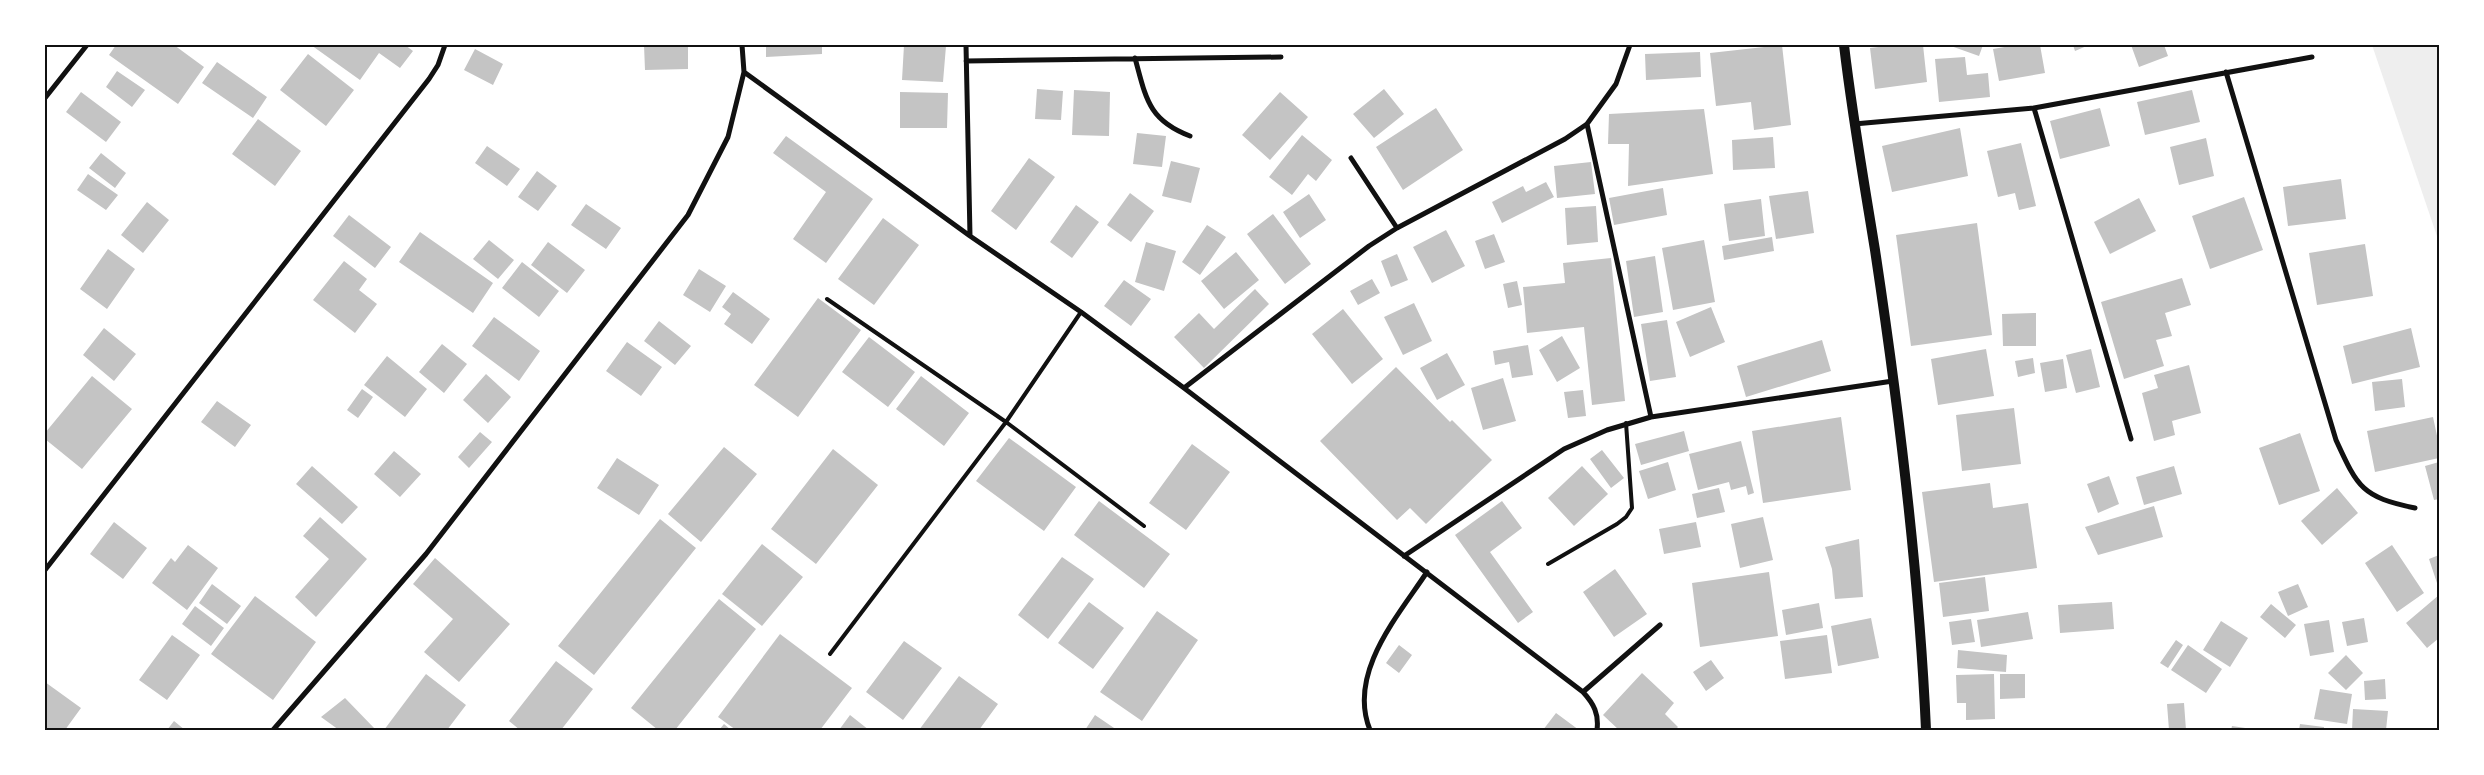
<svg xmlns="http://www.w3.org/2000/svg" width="2484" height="775" viewBox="0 0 2484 775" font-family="'Nunito Sans',sans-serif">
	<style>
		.green { fill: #eee }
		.building { fill: #c4c4c4 }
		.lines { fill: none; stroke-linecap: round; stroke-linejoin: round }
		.service { stroke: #111; stroke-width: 4 }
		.minor { stroke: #111; stroke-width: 5 }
		.secondary { stroke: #111; stroke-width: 10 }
		.neatline { fill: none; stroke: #111; stroke-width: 2 }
	</style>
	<rect width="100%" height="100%" fill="#fff"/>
	<!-- green -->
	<path class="green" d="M2372,45H2439V242Z"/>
	<!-- building -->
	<path class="building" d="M116,45H174L204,67L178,104L109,55Z
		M311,45H405L413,51L400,68L379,53L360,80Z
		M644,45H688V69L645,70Z
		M766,45H822V54L766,57Z
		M904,45L946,46L943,82L902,80Z
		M1782,45L1791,125L1754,130L1751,102L1716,106L1710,53Z
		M1896,45H1923L1927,82L1875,89L1870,48Z
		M1948,45H1983L1979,56Z
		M2016,45H2040L2045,73L1999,81L1993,49Z
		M2073,45H2089L2075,51Z
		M2131,45H2164L2168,56L2139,67Z
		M475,49L503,64L493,85L464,70Z
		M1700,52L1701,77L1646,80L1645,54Z
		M308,54L354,90L326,126L280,90Z
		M1965,57L1967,75L1988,73L1990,97L1939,102L1935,59Z
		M217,62L267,97L253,118L202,83Z
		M117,71L145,90L132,107L106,87Z
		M1037,89L1063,91L1061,120L1035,119Z
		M1384,89L1404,114L1374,138L1353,114Z
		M1074,90L1110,92L1109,136L1072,135Z
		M2192,90L2200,122L2145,135L2137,102Z
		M81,92L121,122L106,142L66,112Z
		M900,92L948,93L947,128H900Z
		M1280,92L1308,117L1270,160L1242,135Z
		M1436,108L1463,150L1403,190L1376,147Z
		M2100,108L2110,146L2060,159L2050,121Z
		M1704,109L1713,174L1628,186L1629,144H1608L1609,114Z
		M258,119L301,151L275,186L232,154Z
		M1960,128L1968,176L1892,192L1882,146Z
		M1137,133L1166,136L1162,167L1133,164Z
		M1302,135L1332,160L1316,181L1308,174L1292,195L1269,177Z
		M786,136L873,199L826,263L793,239L826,192L773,153Z
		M1773,137L1775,168L1733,170L1732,140Z
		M2206,138L2214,176L2179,185L2170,147Z
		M2021,143L2036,206L2019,210L2015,193L1998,197L1987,151Z
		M487,146L520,169L507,186L475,163Z
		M101,153L126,173L115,188L89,168Z
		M1029,158L1055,177L1016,230L991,211Z
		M1171,161L1200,168L1191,203L1162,196Z
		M1591,162L1595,194L1557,198L1554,166Z
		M537,171L557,186L538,211L518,197Z
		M88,174L118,195L106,210L77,190Z
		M2341,179L2346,219L2288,226L2283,187Z
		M1546,182L1554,197L1502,223L1492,202L1523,186L1526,192Z
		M1663,188L1667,215L1614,225L1609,198Z
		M1808,191L1814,233L1776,239L1769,196Z
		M1130,193L1154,211L1131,242L1107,225Z
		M1309,194L1326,220L1300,238L1283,212Z
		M2244,197L2263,250L2210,269L2192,216Z
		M2139,198L2156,231L2110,254L2094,222Z
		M1761,199L1765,236L1729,241L1724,204Z
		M147,202L169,220L143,253L121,235Z
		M586,204L621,228L606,249L571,225Z
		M1076,205L1099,222L1072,258L1050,242Z
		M1596,206L1598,242L1567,245L1565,208Z
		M1273,214L1311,264L1285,284L1247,234Z
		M349,215L391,247L375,268L333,236Z
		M883,218L919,245L874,305L838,279Z
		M1977,223L1992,335L1911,346L1896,235Z
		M1207,225L1226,237L1200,275L1182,262Z
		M1446,230L1465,266L1432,283L1413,247Z
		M420,232L493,283L473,313L399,262Z
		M1494,234L1505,262L1485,269L1475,241Z
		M1772,237L1774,251L1724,260L1722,246Z
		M489,240L514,260L498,279L473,259Z
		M1704,240L1715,302L1673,310L1662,248Z
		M548,242L585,270L567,293L531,265Z
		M1146,242L1176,251L1164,291L1135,282Z
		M2365,244L2373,296L2317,305L2309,253Z
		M108,249L135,269L107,309L80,289Z
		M1236,252L1259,280L1224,309L1201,281Z
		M1397,254L1408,280L1391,287L1381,261Z
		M1655,256L1663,312L1634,317L1626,261Z
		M1611,258L1625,401L1592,405L1584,327L1527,333L1523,287L1565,283L1563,263Z
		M344,261L367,279L359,290L377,304L355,333L313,300Z
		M522,262L559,291L539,317L502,288Z
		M699,269L726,286L710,312L683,295Z
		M2182,278L2191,305L2165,313L2172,336L2156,340L2164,366L2124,379L2101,302Z
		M1372,279L1380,293L1358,305L1350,291Z
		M1124,280L1151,299L1131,326L1104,306Z
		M1517,281L1522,305L1508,308L1503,284Z
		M1255,289L1269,304L1204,368L1174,337L1199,313L1214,329Z
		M733,292L770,319L752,344L724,324L731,314L722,307Z
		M818,298L861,330L798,417L754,385Z
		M1414,303L1432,341L1403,355L1384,317Z
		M1711,307L1725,342L1690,357L1676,322Z
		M1343,309L1383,359L1352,384L1312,334Z
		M2036,313V346H2003L2002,314Z
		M494,317L540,351L519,381L472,346Z
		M1667,320L1676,377L1650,381L1641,324Z
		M659,321L691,346L675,365L644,341Z
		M104,328L136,354L114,381L83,355Z
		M2411,328L2420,367L2352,384L2343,346Z
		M1562,336L1580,368L1557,382L1539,350Z
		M869,337L915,372L888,407L842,372Z
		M1822,340L1831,371L1746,397L1737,366Z
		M627,342L662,367L641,396L606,371Z
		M442,344L467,364L444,393L419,372Z
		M1528,345L1533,375L1512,378L1509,362L1495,365L1493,351Z
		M1986,349L1994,396L1938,405L1931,359Z
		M2091,349L2100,387L2076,393L2066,355Z
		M1447,353L1465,385L1437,400L1420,368Z
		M387,356L427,389L405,417L364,385Z
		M2033,358L2035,373L2018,377L2015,361Z
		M2063,359L2067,388L2045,392L2040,363Z
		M2189,365L2201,413L2172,421L2175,435L2154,441L2142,393L2158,388L2154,375Z
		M1396,367L1450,422L1452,420L1492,460L1426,524L1410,508L1397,520L1320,441Z
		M486,374L511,397L488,423L463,400Z
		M92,376L132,409L82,469L45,439V433Z
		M921,376L969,413L944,446L896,409Z
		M1503,378L1516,421L1483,430L1471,388Z
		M2402,379L2405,407L2375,411L2372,382Z
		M362,389L373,397L358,418L347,410Z
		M1583,390L1586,416L1568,418L1564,392Z
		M217,401L251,425L235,447L201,422Z
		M2014,408L2021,464L1962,471L1956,415Z
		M1841,417L1851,490L1763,503L1752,431Z
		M2433,417L2439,445V458L2375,472L2367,431Z
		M1684,431L1689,451L1641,465L1635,444Z
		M480,432L492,442L469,468L458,457Z
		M2300,433L2320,491L2279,505L2259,448Z
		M1009,438L1076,487L1044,531L976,481Z
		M1741,441L1754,493L1748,495L1746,486L1731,490L1729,482L1698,490L1689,454Z
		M1192,444L1230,472L1186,530L1149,503Z
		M724,447L757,474L701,542L668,514Z
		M833,449L878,485L816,564L771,529Z
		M1602,450L1624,478L1611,488L1590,459Z
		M394,451L421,474L400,497L374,474Z
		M617,458L659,485L639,515L597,488Z
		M1668,462L1676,490L1648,499L1639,471Z
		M2439,462V499L2434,500L2425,466Z
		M312,466L358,507L342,524L296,484Z
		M1582,466L1608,494L1574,526L1548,498Z
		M2174,466L2182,494L2144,505L2136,477Z
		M2109,476L2119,504L2098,513L2087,484Z
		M1990,483L1993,508L2028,503L2037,568L1934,582L1922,492Z
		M1719,488L1725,512L1697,518L1692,494Z
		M2337,488L2358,513L2322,545L2301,521Z
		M1099,501L1170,554L1144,588L1074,535Z
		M1502,501L1522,528L1490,552L1533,612L1518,623L1455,535Z
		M2154,506L2163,537L2098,555L2085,527Z
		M320,517L367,559L316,617L295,597L329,559L303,536Z
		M1763,517L1773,560L1740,568L1731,524Z
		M660,519L696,548L594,675L558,646Z
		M114,522L147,548L123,579L90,554Z
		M1696,522L1701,547L1664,554L1659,529Z
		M1859,539L1863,597L1835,599L1832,569L1825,547Z
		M762,544L803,577L762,626L722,594Z
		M188,545L218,568L187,610L152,583L171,558L175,562Z
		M2392,545L2424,593L2397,612L2365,563Z
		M2439,555V589L2429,559Z
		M1062,557L1094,579L1048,639L1018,615Z
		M435,558L510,624L459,682L424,652L453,619L413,584Z
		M1615,569L1647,614L1614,637L1583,592Z
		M1769,572L1778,636L1700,647L1692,583Z
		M1985,577L1989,611L1943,617L1939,583Z
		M212,584L241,606L227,624L199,603Z
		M2298,584L2308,607L2288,616L2278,592Z
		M2439,595V638L2427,648L2406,623Z
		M255,596L316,642L273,700L211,654Z
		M719,599L756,629L675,730H658L631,708Z
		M1089,602L1124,628L1093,669L1058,643Z
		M2112,602L2114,629L2060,633L2058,605Z
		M1819,603L1823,628L1786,635L1782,610Z
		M2271,604L2296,625L2285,638L2260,617Z
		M195,606L224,628L211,646L182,624Z
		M1157,611L1198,640L1142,721L1100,692Z
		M2028,612L2033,639L1981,647L1977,620Z
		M1871,618L1879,658L1838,666L1831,626Z
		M2364,618L2368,642L2347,646L2342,622Z
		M1971,619L1975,642L1952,645L1949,622Z
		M2329,620L2334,652L2310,656L2304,624Z
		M2221,621L2248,638L2230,667L2203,650Z
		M780,634L852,688L820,730H736L718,717Z
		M172,635L200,655L167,700L139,680Z
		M1827,635L1832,673L1785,679L1780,641Z
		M2176,640L2183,645L2168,668L2160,663Z
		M904,641L942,668L903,720L866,692Z
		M1399,645L1412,655L1399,673L1386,663Z
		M2188,645L2222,669L2206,693L2171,670Z
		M1958,650L2007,655L2006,672L1957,668Z
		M2346,655L2363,673L2346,690L2328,673Z
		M1711,660L1724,678L1706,691L1693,672Z
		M556,661L593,689L561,730H520L509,721Z
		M1642,673L1674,703L1665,714L1678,727L1675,730H1619L1603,715Z
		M426,674L466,705L447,730H384Z
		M1994,674L1995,719L1966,720V703H1957L1956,675Z
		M2000,674H2025V698L2000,699Z
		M959,676L998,704L979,730H919Z
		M2385,679L2386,699L2365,700L2364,681Z
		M45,682L81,708L65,730H45Z
		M2320,689L2352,694L2347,724L2314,719Z
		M345,698L376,730H339L321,717Z
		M2184,703L2186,730H2169L2167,704Z
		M2353,709L2388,711L2386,730H2352Z
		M1556,713L1579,730H1543Z
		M850,715L869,730H839Z
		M1095,715L1117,730H1085Z
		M174,721L185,730H167Z
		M724,724L731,730H719Z
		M2300,724L2324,727V730H2299Z
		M2232,726L2252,729V730H2231Z"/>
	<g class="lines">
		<!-- service -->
		<path class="service" d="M827,299L1006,422L1144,526
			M1548,564L1617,524L1626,517L1632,508L1626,423
			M830,654L1006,422L1081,312"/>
		<!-- minor -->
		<path class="minor" d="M966,45L970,236
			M1135,58C1146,98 1148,120 1190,136
			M966,61L1281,57
			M744,72L970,236L1081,312L1184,388L1583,692C1594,704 1599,714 1597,730
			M2226,72L2336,440C2358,488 2362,497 2415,508
			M45,98L87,45
			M2034,108L2131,439
			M1587,124L1651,417
			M1854,124L2034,108L2312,57
			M1351,158L1397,228
			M1184,388L1369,246L1397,228L1565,139L1587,124L1616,84L1630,45
			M1404,556L1564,449L1607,430L1651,417L1893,381
			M45,570L429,79L438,65L445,45
			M1583,692L1660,625
			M273,730L426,554L688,215L728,137L744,72L742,45
			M1370,730C1347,673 1398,616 1427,572"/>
		<!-- secondary -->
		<path class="secondary" d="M1844,45C1852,114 1864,182 1875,250C1899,409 1919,570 1926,730"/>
	</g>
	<!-- border -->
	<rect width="2484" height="775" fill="none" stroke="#ffffff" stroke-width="92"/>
	<rect x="46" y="46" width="2392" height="683" class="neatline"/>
</svg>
